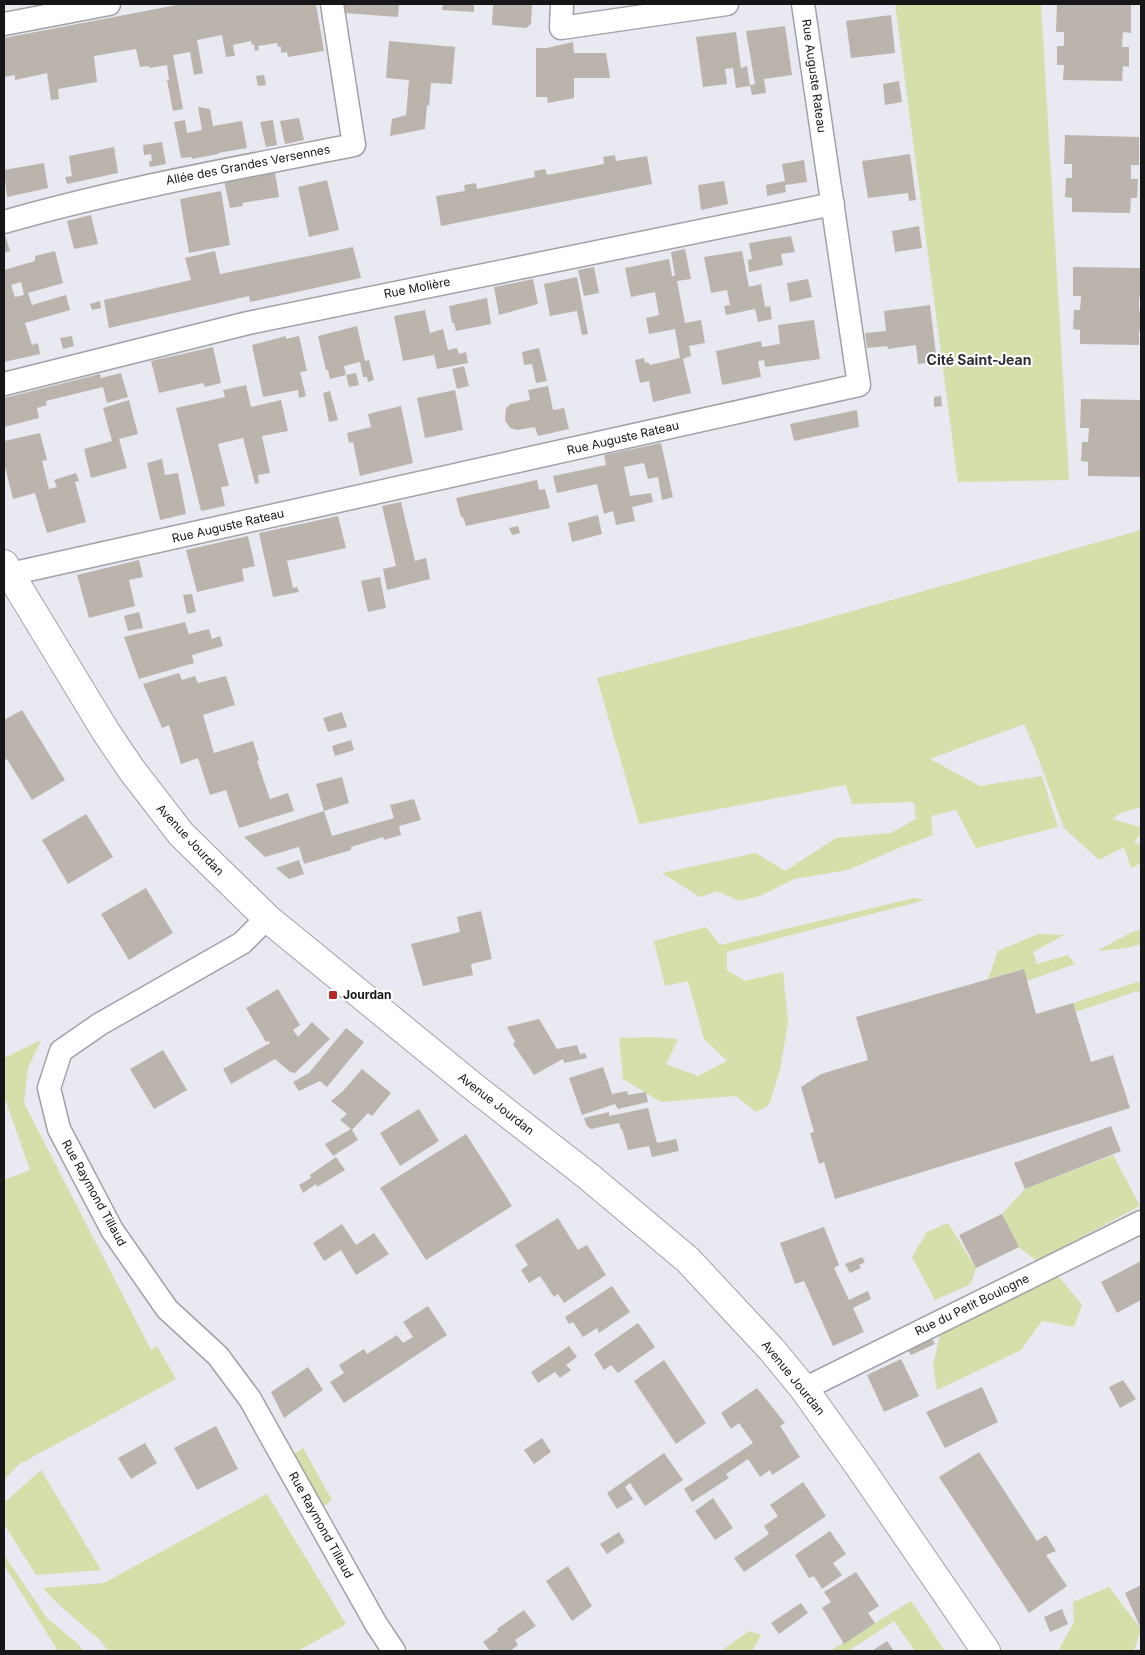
<svg xmlns="http://www.w3.org/2000/svg" width="1145" height="1655" viewBox="0 0 1145 1655" font-family="Inter,sans-serif">
	<style>
		.green { fill: #d4dfa9 }
		.building { fill: #bab4ad; fill-rule: evenodd }
		.lines { fill: none; stroke-linecap: round; stroke-linejoin: round }
		.street-casing { stroke: #a1a1a9; stroke-width: 25 }
		.secondary-casing { stroke: #a1a1a9; stroke-width: 30 }
		.street { stroke: #fff; stroke-width: 22 }
		.secondary { stroke: #fff; stroke-width: 28 }
		.poi-dot { fill: #b72825; stroke: #fff; stroke-width: 2 }
		.labels { text-anchor: middle; stroke-width: 4; stroke-linejoin: round; paint-order: stroke }
		.street-label { font-size: 12px; fill: #161619; stroke: #fff }
		.poi-label { font-size: 12px; font-weight: bold; fill: #161619; stroke: #fff; text-anchor: start }
		.neighbourhood-label { font-size: 14px; font-weight: bold; fill: #2e2d34; stroke: #fff }
	</style>
	<rect width="100%" height="100%" fill="#e9e9f2"/>
	<!-- green -->
	<path class="green" d="M895,4H1041L1069,480L958,482Z
		M1141,530V807L1121,813L1112,819L1141,827V834L1134,842L1141,845V863L1131,868L1124,847L1099,860L1064,828L1034,747L1024,724L930,759L980,786L1042,776L1058,827L976,848L956,810L931,816L933,835L899,848L848,870L794,879L760,896L739,901L717,891L700,897L662,873L756,853L785,871L836,838L891,833L916,819L914,802L852,804L846,785L639,824L597,678L803,625Z
		M914,898L925,900L727,952V970L745,981L783,972L788,1022L780,1070L769,1105L756,1112L736,1096L661,1102L623,1079L619,1038L653,1037L678,1039L666,1064L698,1076L727,1061L704,1039L688,981L665,986L654,941L706,927L720,945Z
		M1141,930V944L1127,948L1097,951L1132,932Z
		M1038,934L1064,935L1033,952L1037,964L1068,955L1075,964L1027,981L1023,969L988,979L998,951Z
		M1141,981V993L1137,991L1076,1012L1073,1003Z
		M41,1040L28,1068L24,1103L151,1350L157,1346L176,1379L18,1465L4,1480V1180L30,1170L4,1096V1058Z
		M1113,1155L1140,1206L1037,1261L1019,1247L1002,1214L1025,1189Z
		M948,1223L976,1268L971,1284L935,1300L912,1257L927,1232Z
		M1055,1272L1082,1305L1074,1327L1042,1321L1021,1350L937,1390L933,1366L941,1330Z
		M303,1448L332,1500L319,1510L289,1458Z
		M41,1470L101,1570L36,1575L4,1524V1503Z
		M267,1494L346,1624L298,1651H108L101,1641L58,1604L43,1588L104,1583Z
		M4,1555L47,1618L77,1643L84,1651H58L4,1565Z
		M1109,1587L1141,1629L1134,1651H1058L1074,1622L1073,1602Z
		M911,1601L945,1651H915L894,1621L848,1651H830Z
		M749,1631L761,1635L752,1651H721Z"/>
	<!-- building -->
	<path class="building" d="M182,4H316L324,51L288,57L287,52L281,53V47H278L277,43L258,46L259,50L255,51L254,44L252,45L251,41L233,45L235,56L226,57L222,35L197,40L203,73L194,75L190,52L173,55L183,109L173,111L167,80H169L167,65L149,68V66L140,67L136,49L94,56L97,82L58,89L59,99L51,100L47,73L15,80V75L4,77V38Z
		M345,4H399L398,17L344,13Z
		M443,4H474V12L442,10Z
		M493,4H532L531,24L526,28L492,25Z
		M1057,4H1131V33L1123,32L1122,47H1129V67L1123,66L1122,81L1063,80L1064,65H1057V46H1064V32H1056Z
		M891,15L895,53L851,58L846,21Z
		M785,26L792,75L764,79L766,93L752,95L750,85L755,84L746,31Z
		M736,32L741,68L747,66L750,86L736,88L733,68L725,69L727,84L703,87L696,37Z
		M389,41L455,47L452,84L431,83L429,106L427,105L425,129L390,136L392,119L406,115L409,80L386,78Z
		M573,42L574,53H606L610,78H574V98L548,103L547,97H536V48H547Z
		M264,75L266,85L258,86L256,76Z
		M899,81L902,102L885,105L883,84Z
		M198,107L210,109L213,126L242,121L247,148L218,153V154L192,159V157L181,158L174,122L185,120L187,133L202,130Z
		M299,118L304,140L285,144L280,121Z
		M273,120L277,145L266,147L260,122Z
		M1065,135L1139,137V165H1131V179H1138L1137,198H1131L1130,213L1072,212V198L1065,197L1066,178H1072V164H1064Z
		M162,142L166,164L150,167L149,161H152L151,154L144,155L143,145Z
		M114,147L118,173L67,184L65,177L72,176L69,156Z
		M910,154L916,200L909,201L908,193L868,198L862,161Z
		M615,155L616,161L647,156L652,184L441,226L436,196L465,191L464,185L476,183L477,189L535,177L534,171L545,169L547,175L604,164L603,157Z
		M804,160L807,182L785,185L786,192L767,196L766,185L785,181L782,164Z
		M44,163L48,188L7,197L4,170Z
		M275,172L279,197L242,203L243,206L230,208L224,181Z
		M327,180L339,230L309,237L298,187Z
		M724,181L728,204L701,210L698,185Z
		M221,191L230,245L189,253L180,199Z
		M91,215L98,244L74,249L67,221Z
		M919,226L922,248L895,252L892,231Z
		M4,232L10,251L4,253Z
		M791,236L795,252L781,254L783,265L749,272L748,260L752,259L749,243Z
		M353,247L361,278L250,302L249,296L109,328L104,300L191,280L185,258L215,251L220,274Z
		M685,249L691,279L677,281L685,323L701,320L705,343L689,346L691,356L683,359L691,393L653,402L649,381L640,383L635,360L644,358L645,363L648,362L650,365L680,358L675,329L649,334L646,318L659,315L655,292L631,297L625,268L669,259L672,276H675L671,252Z
		M55,251L63,283L28,293L32,305L66,295L70,310L25,323L32,345L38,343L40,354L4,362V270L35,261V256ZM21,282L24,295L15,297L11,285Z
		M742,251L749,287L761,284L765,307L770,306L772,319L758,322L755,309L726,315L724,306L730,305L727,290L711,293L704,257Z
		M594,267L599,293L584,296L578,270Z
		M1073,267L1141,268V297H1139V311H1141V331H1139V345L1080,344V330L1073,329L1074,310H1080L1081,296H1073Z
		M577,277L588,334L582,335L577,311L550,316L544,284Z
		M533,279L538,304L499,315L494,287Z
		M808,279L812,297L790,302L787,283Z
		M487,298L491,324L456,331L454,323H452L449,306Z
		M100,301L101,308L92,310L90,304Z
		M930,305L937,362L918,364L916,345L888,349L887,346L867,348L865,333L886,331L884,311Z
		M425,310L430,333L443,329L448,350L457,348L459,354L466,352L468,363L437,369L434,355L403,361L394,316Z
		M814,320L820,359L765,367L764,360L758,361L761,377L722,385L716,351L761,341L762,347L780,344L778,325Z
		M357,326L365,361L369,360L374,380L368,382L367,377H363L360,362L344,366L346,375L330,379L328,370H326L318,336Z
		M72,336L74,346L63,349L60,338Z
		M286,336V339L299,336L307,371L300,372L306,396L299,398L298,390L263,397L252,345Z
		M213,347L221,383L205,387L203,383L159,393L151,361Z
		M539,348L547,381L536,383L532,364L524,365L522,352Z
		M464,366L469,386L457,389L452,369Z
		M121,373L128,397L107,403L103,387L46,401L47,405L37,408L39,418L4,427V398L100,374L101,378Z
		M356,373L359,385L349,387L346,375Z
		M246,385L251,407L281,400L288,431L262,436L270,473L258,475L259,483L255,484L243,438L218,444L229,486L221,487L225,506L201,511L176,408L225,397L223,390Z
		M548,386L553,410L564,408L569,429L538,436L535,427L517,430L510,428L505,420L506,408L511,404L530,400L528,390Z
		M455,390L463,430L425,438L417,398Z
		M330,391L338,420L329,422L323,393Z
		M941,396L942,406L934,407V397Z
		M1081,399L1141,400V477L1088,476V462L1081,461L1082,442H1088L1089,428H1080Z
		M129,400L138,434L119,439L127,468L91,478L84,449L112,441L103,408Z
		M401,406L413,463L360,476L353,442L349,443L347,433L371,427L368,414Z
		M857,410L859,427L794,441L790,424Z
		M40,433L47,460L42,461L49,489L57,487L54,480L76,473L79,481L75,482L86,522L47,533L35,493L13,499L4,463V441Z
		M661,443L673,497L662,500L658,477L648,479L644,463L624,467L630,496L651,493L653,502L632,507L635,521L616,525L613,511L604,514L597,484L557,493L553,476L606,465L604,455Z
		M162,459L165,475L178,473L186,514L160,520L147,463Z
		M537,480L539,490L545,489L550,508L466,526L463,517H461L456,498Z
		M401,502L415,561L426,558L430,579L387,590L383,569L396,566L382,506Z
		M598,515L602,534L572,542L568,523Z
		M338,516L346,548L287,561L293,588L297,587L299,592L273,597L259,533Z
		M518,526L520,533L512,535L509,528Z
		M248,536L255,566L242,569L244,581L197,592L186,550Z
		M139,560L143,577L129,580L135,606L89,618L77,575Z
		M380,577L386,608L368,612L361,581Z
		M192,594L196,612L187,614L183,595Z
		M139,612L143,628L128,631L124,616Z
		M185,622L189,634L209,629L212,639L220,636L223,646L192,655L194,663L139,679L124,637Z
		M179,673L182,680L195,676L198,683L226,676L235,705L203,715L214,753L253,741L259,760L257,761L270,799L288,793L294,811L239,828L226,790L210,795L198,758L181,764L169,725L162,728L143,684Z
		M22,710L65,780L32,800L7,759L4,761V720Z
		M342,712L347,727L328,732L323,718Z
		M351,740L354,750L335,756L332,746Z
		M342,777L349,803L324,811L316,784Z
		M414,799L421,820L399,826L401,835L384,840L383,837L351,847V850L304,864L299,847L265,857L244,837L324,811L332,836L394,818L390,805Z
		M86,814L113,857L68,884L42,840Z
		M299,860L304,874L289,879L276,868Z
		M146,888L173,933L129,960L101,914Z
		M481,911L492,959L471,964L473,975L423,986L411,944L460,932L457,917Z
		M1024,969L1036,1014L1073,1003L1091,1062L1113,1055L1130,1108L835,1199L824,1162L819,1164L810,1133L814,1132L801,1087L821,1074L868,1060L856,1017Z
		M278,989L300,1025L293,1030L298,1037L312,1022L330,1039L295,1073L290,1072L275,1059L231,1084L223,1069L270,1043L269,1041L266,1042L246,1008Z
		M539,1019L557,1049L577,1045L580,1054L585,1053L587,1058L564,1063L563,1059L534,1075L513,1044L515,1042L507,1027Z
		M346,1028L364,1042L327,1087L320,1081L299,1091L293,1082L309,1073Z
		M163,1050L187,1090L154,1109L130,1069Z
		M603,1067L612,1094L627,1091L628,1095L646,1092L648,1102L618,1109L615,1104L582,1115L569,1078Z
		M362,1069L391,1093L372,1116L368,1113L352,1130L358,1140L333,1156L325,1144L351,1129L340,1120L347,1114L331,1101L343,1091Z
		M648,1108L657,1143L676,1139L679,1151L652,1157L649,1146L628,1150L622,1129L621,1130L619,1123L591,1129L587,1126L584,1118L609,1112V1116Z
		M419,1109L439,1141L400,1166L380,1133Z
		M1111,1126L1121,1151L1025,1189L1014,1163Z
		M466,1134L512,1206L426,1260L380,1188Z
		M336,1157L345,1170L317,1187L316,1184L303,1193L299,1185L311,1178L310,1175Z
		M1002,1214L1019,1247L976,1268L959,1235Z
		M558,1218L578,1250L587,1245L606,1275L564,1303L558,1294L554,1297L540,1276L529,1283L521,1270L528,1265L515,1245Z
		M342,1224L356,1245L374,1233L389,1254L356,1275L341,1250L324,1261L313,1243Z
		M824,1227L839,1265L834,1268L849,1300L868,1291L871,1299L853,1308L864,1332L833,1346L804,1281L795,1284L780,1243Z
		M862,1257L865,1262L859,1265L861,1268L850,1273L845,1264Z
		M1141,1261V1300L1117,1313L1101,1282Z
		M612,1286L630,1312L599,1333L597,1328L583,1337L573,1322L569,1324L565,1317Z
		M428,1306L447,1335L344,1403L330,1382L344,1373L339,1365L364,1349L367,1354L397,1335L403,1343L413,1337L403,1322Z
		M638,1323L655,1347L618,1373L611,1365L604,1370L594,1354Z
		M930,1334L935,1344L911,1355L906,1346Z
		M569,1346L577,1357L566,1365L571,1370L560,1378L555,1372L538,1383L531,1372Z
		M901,1359L919,1396L884,1412L867,1375Z
		M664,1360L706,1423L676,1444L634,1381Z
		M308,1367L323,1390L284,1418L271,1392Z
		M1123,1380L1136,1399L1120,1408L1109,1387Z
		M982,1387L998,1422L945,1448L926,1412Z
		M757,1388L785,1423L780,1426L800,1457L772,1475L770,1470L760,1477L748,1459L726,1474L729,1478L692,1502L684,1489L753,1443L739,1423L731,1429L721,1413Z
		M216,1426L238,1469L197,1490L174,1448Z
		M542,1438L551,1452L534,1464L524,1450Z
		M145,1443L157,1463L131,1479L118,1458Z
		M979,1452L1037,1541L1046,1535L1056,1551L1046,1555L1067,1586L1029,1613L939,1477Z
		M664,1453L683,1480L645,1506L630,1483L625,1487L633,1499L617,1509L607,1493Z
		M803,1482L826,1516L744,1572L734,1558L769,1534L764,1526L778,1516L770,1505Z
		M713,1498L733,1528L715,1540L695,1511Z
		M830,1531L846,1554L833,1563L842,1575L822,1589L814,1576L809,1578L795,1555Z
		M619,1532L625,1542L607,1554L600,1544Z
		M568,1566L592,1606L572,1621L546,1581Z
		M856,1572L879,1606L868,1613L875,1623L844,1644L822,1608L831,1602L824,1592Z
		M1141,1585V1629L1125,1593Z
		M801,1603L808,1613L779,1634L771,1623Z
		M1062,1609L1068,1624L1050,1632L1044,1617Z
		M524,1610L536,1626L515,1640L518,1645L510,1651H490L483,1642L498,1631L497,1629Z
		M887,1641L894,1651H872Z"/>
	<g class="lines">
		<defs>
			<path id="street" d="M562,4L561,28L727,4
				M4,24L109,4
				M4,222C119,189 237,168 354,145L332,4
				M4,384L248,323L833,204
				M10,574L859,385L803,4
				M267,918L242,943L100,1024L61,1051L49,1088L59,1129L112,1230L167,1309L218,1356L250,1399L376,1624L394,1651
				M804,1389L1141,1222"/>
			<path id="secondary" d="M4,564L106,732L131,769L181,834L267,918L475,1088L588,1176L688,1260L772,1350L804,1389L859,1466L986,1651"/>
		</defs>
		<!-- street casing -->
		<use href="#street" class="street-casing"/>
		<!-- secondary casing -->
		<use href="#secondary" class="secondary-casing"/>
		<!-- street -->
		<use href="#street" class="street"/>
		<!-- secondary -->
		<use href="#secondary" class="secondary"/>
	</g>
	<!-- markers -->
	<rect class="poi-dot" x="328" y="990" width="10" height="10" rx="2.5"/>
	<g class="labels">
		<!-- street labels -->
		<g class="street-label">
			<text transform="translate(814 76) rotate(82)" y="4">Rue Auguste Rateau</text>
			<text transform="translate(248 165) rotate(-11)" y="4">Allée des Grandes Versennes</text>
			<text transform="translate(417 288) rotate(-11)" y="4">Rue Molière</text>
			<text transform="translate(623 438) rotate(-13)" y="4">Rue Auguste Rateau</text>
			<text transform="translate(228 526) rotate(-13)" y="4">Rue Auguste Rateau</text>
			<text transform="translate(190 840) rotate(47)" y="4">Avenue Jourdan</text>
			<text transform="translate(496 1104) rotate(38)" y="4">Avenue Jourdan</text>
			<text transform="translate(94 1193) rotate(61)" y="4">Rue Raymond Tillaud</text>
			<text transform="translate(972 1305) rotate(-26)" y="4">Rue du Petit Boulogne</text>
			<text transform="translate(793 1378) rotate(51)" y="4">Avenue Jourdan</text>
			<text transform="translate(321 1525) rotate(61)" y="4">Rue Raymond Tillaud</text>
		</g>
		<!-- poi labels -->
		<g class="poi-label">
			<text x="343" y="999">Jourdan</text>
		</g>
		<!-- neighbourhood labels -->
		<g class="neighbourhood-label">
			<text x="979" y="365">Cité Saint-Jean</text>
		</g>
	</g>
	<!-- border -->
	<rect width="1145" height="1655" fill="none" stroke="#161619" stroke-width="10"/>
</svg>
